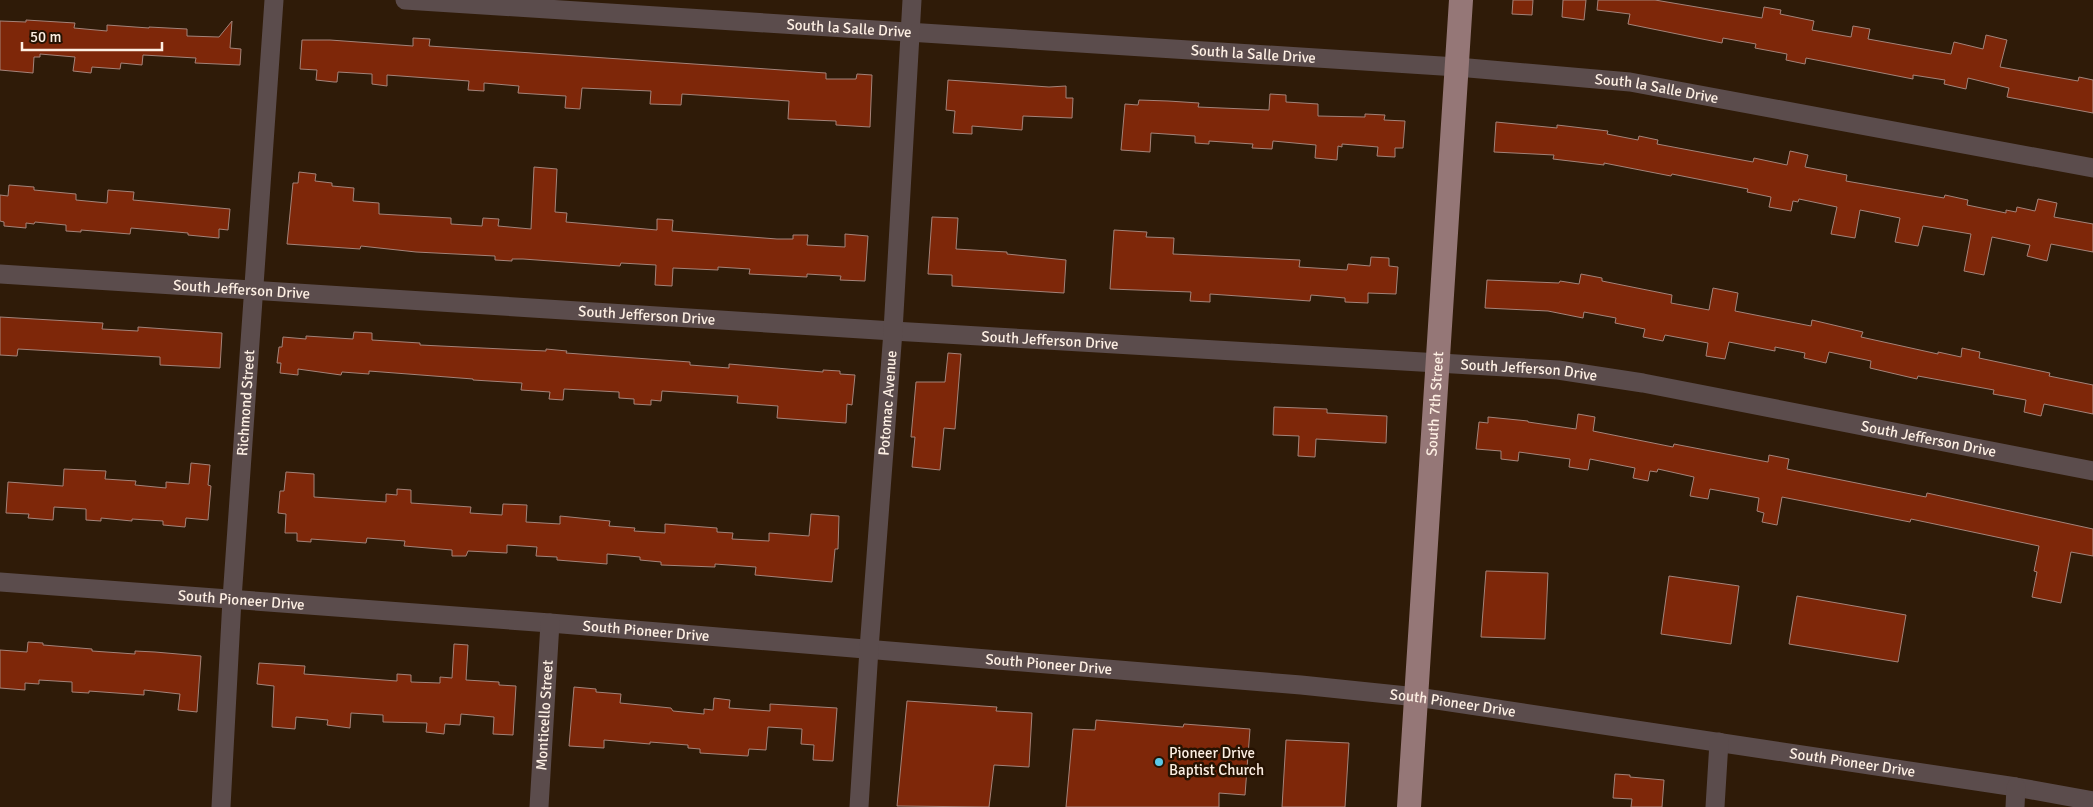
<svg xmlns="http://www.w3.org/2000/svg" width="2093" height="807" viewBox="0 0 2093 807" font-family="Signika,sans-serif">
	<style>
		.building { fill: #7e2709; stroke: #a48379 }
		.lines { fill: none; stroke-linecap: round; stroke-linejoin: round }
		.minor { stroke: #5b4c4c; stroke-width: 19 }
		.major { stroke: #957777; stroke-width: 24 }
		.poi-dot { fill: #5bc8e7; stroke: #251202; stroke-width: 2 }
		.labels { text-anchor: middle; stroke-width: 5; stroke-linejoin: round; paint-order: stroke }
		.street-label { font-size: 15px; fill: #fdefe3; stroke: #251202 }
		.poi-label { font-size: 15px; fill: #fdefe3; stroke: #251202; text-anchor: start }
	</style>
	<rect width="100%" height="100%" fill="#2f1b08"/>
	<!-- building -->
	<path class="building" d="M1513,0H1533L1532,15L1512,14Z
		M1563,0H1586L1584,20L1562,17Z
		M1598,0H1655L1762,18L1764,7L1781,10L1780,14L1814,21L1812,30L1851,37L1853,26L1870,29L1868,39L1951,54L1954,42L1983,49L1986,35L2007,40L2000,67L2078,81L2079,77L2093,80V113L2007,97L2009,88L1968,78L1966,89L1944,84L1945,80L1913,75V79L1806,58L1805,64L1786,60L1787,54L1755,48L1756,44L1723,38L1722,43L1628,24L1630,14L1597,10Z
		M26,20L75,23L74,28L107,31V25L149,28V27L187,29V36L219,37L232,21L230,48L241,49L240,65L195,63L196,58L143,55L142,65L121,63L120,69L92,67L91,73L73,71L75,57L40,54V57H34L33,73L0,70V21L26,22Z
		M413,38L430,39L429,46L826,73V79H856L857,74L872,75L870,127L836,125V121L788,119L789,101L682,94L681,105L650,104L651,91L582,88L580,109L565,108L566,96L518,93L519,86L484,83V91L468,90L469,81L387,75V86L372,84V74L338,72L337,82H334L316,80L317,70L300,69L302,40H330L413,46Z
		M948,80L1049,87L1066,86V98H1073L1072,118L1023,116L1022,130L972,126V134L953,133L955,111L946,110Z
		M1270,94L1286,95V102L1318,104V116L1365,117V114L1385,115L1384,120L1405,121L1403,148H1395V157L1377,156L1378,147L1342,144V147L1338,146L1337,160L1315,158L1316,145L1273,141L1272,149L1252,148L1253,144L1209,141V144L1195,143V136L1151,133L1150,152L1121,150L1125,104L1138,105L1139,100L1168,101L1199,103L1198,107L1269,110Z
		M1496,122L1557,128V125L1608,131L1607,134L1638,140L1639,136L1658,140L1657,144L1753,162L1754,158L1787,165L1790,151L1808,155L1805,167L1847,175L1846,181L1944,198L1945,195L1968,200L1967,205L2006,213V210L2016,212L2017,207L2035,211L2038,199L2057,203L2054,217L2093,224V252L2051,244L2047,261L2027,256L2030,245L1992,237L1984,275L1964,271L1971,234L1923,226L1918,246L1895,242L1900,218L1860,210L1855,238L1831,234L1837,207L1799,199L1798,202L1793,201L1791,211L1769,207L1771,197L1747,192L1748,189L1672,174L1671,176L1604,163V165L1553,159L1554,155L1494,152Z
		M534,167L557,169L555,212L567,213L566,222L657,230V219L673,220L672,231L777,239H793V235H808L807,245L845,247V234L868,236L865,281L840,280L841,276L807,274V277L749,274L750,269L718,267V270L673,268L672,286L655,285L656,265L621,263L620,266L523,259H512V261L495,260V256L416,252L361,246L360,249L287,244L293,183H298L299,172L316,174L315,181L332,183V186L354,188L353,201L379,203V214L451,218V224L482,226L483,218L499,219L498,226L531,229Z
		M9,185L34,187V190L76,194V200L107,203L108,190L134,192L133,200L230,209L228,230L219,229V238L188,235V233L131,228L130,234L81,230V232L66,231V225L35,222L34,224L26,223V228L4,226V222L0,221V195L8,196Z
		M932,217L958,218L956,249L1007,252V254L1066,260L1064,293L952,286V275L928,274Z
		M1114,230L1147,232L1146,237L1174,238L1173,254L1300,260L1299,267L1347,270L1348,264L1370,266L1371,257L1389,258V266L1398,267L1396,294L1368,293V303L1345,302V298L1311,295L1310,301L1210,294V302L1190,301L1191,292L1110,289Z
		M1581,274L1602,278V281L1672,295L1671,303L1709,310L1713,288L1738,293L1735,311L1811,326L1812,320L1863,332L1861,337L1938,354V352L1961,357L1962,348L1980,352L1979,358L2050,373L2049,376L2093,385V414L2044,404L2041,416L2024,412L2026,400L1993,394L1994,390L1918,376L1917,379L1870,368L1871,361L1829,352L1826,363L1804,358L1805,353L1775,347V351L1729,342L1725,359L1706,356L1708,343L1665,335L1663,341L1643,337L1645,329L1615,323L1616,318L1584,312L1583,318L1548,311L1485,308L1487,280L1559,283L1560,281L1579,284Z
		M0,317L103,323L102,329L138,331V327L222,333L220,368L160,365V357L18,349L17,356L0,355Z
		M354,332L372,333V340L420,343V345L524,350L546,351V349L567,351L566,353L690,362V365L729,368V364L823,372V370L840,371V374L855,375L852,405L847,404L846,423L777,418L778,406L737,403L738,396L662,391L661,401L651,400V405L634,404V399L619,398V392L564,389L563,400L549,399L550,392L521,390L522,383L473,380V379L369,371V374L342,372L341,375L298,369V375L280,373L281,363H277L279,347H282L283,337L306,339V336L353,339Z
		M948,353L961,354L955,429L944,428L940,470L912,467L915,437H911L916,382H945Z
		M1274,407L1327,409V413L1387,416L1386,443L1316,439L1315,457L1298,456L1299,436L1273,435Z
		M1578,414L1595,417L1593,431L1673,447L1674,444L1768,462L1769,455L1789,459L1787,469L1926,497L1927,493L2093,529V556L2071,552L2061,603L2032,597L2037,572L2034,571L2039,546L1911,519L1910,522L1782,497L1777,525L1762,522L1764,513L1757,511L1759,498L1710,489L1708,499L1690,496L1694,477L1658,469L1657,472L1650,471L1648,481L1633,478L1635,468L1590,459L1588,470L1569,467L1570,459L1519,452L1518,461L1501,459V451L1476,449L1479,422L1488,423V417L1528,421V422L1576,429Z
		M191,463L210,465L208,485L211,486L208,520L186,518L185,527L163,525V521L132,519V521L101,518V521L86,520V509L54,507L53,520L28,518L29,514L6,513L8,482L63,486L64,469L106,471L105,479L136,481L135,485L166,488V482L189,484Z
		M286,472L314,474V497L386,502V494L397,495V489L411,490V503L471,507L470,513L502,515L503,504L527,505L526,522L560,524V516L610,521L609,526L635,528L634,531L665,533V524L717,528V532L733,533L732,539L769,541V533L809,536L811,514L839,516L838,549H835L832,582L755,575L756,567L715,564V567L661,565V562L640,560V557L607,554V564L557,560V557L536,556L537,547L507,545V553L468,551L466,556H452V550L404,546L405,541L367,538L366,543L311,539V542L297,541V533H285L286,514L278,513L280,491H284Z
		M1486,571L1548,573L1545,639L1481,637Z
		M1669,576L1739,586L1731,644L1661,634Z
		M1797,596L1906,615L1898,662L1789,644Z
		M28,642L43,643V645L92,649V651L135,654V651L155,652L201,656L197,712L178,710L180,694L144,690V695L89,691V693L72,692V682L39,680V684L25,683V690L0,688V650L27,652Z
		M454,644L468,645L466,680L499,682V685L516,686L513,735L493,734L494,717L461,714L460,725L445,724L444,734L426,732L427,723L383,722V715L351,713L350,728L327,725L328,720L296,717L295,729L272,727L274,686L257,684L259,663L305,666L304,674L397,681V674L411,675V682L440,683V677L452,678Z
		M574,687L596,689V692L621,694L620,703L671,708L673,711L704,714V709L713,710L714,698L730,700L729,708L770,711V704L837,708L833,761L813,760L814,745L801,744L802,729L768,727L766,750L749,749L748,756L700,753V749L688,748V745L650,742V744L604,740V748L569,746Z
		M907,701L997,707L996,711L1032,713L1029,767L994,765L989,807L897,806Z
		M1096,720L1183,727L1184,724L1250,729L1245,795L1219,793V807H1066L1073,729L1095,730Z
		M1286,740L1349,743L1345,807H1282Z
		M1615,774L1630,775V777L1664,780L1662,807H1631L1632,799L1613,798Z"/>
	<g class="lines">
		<!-- minor -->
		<g class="minor">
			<path id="s1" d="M405,0L1457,67L1630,82L2093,168"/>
			<path id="s2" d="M0,274L893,331L1558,370L1643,383L2093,471"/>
			<path id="s3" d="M0,582L550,623L1301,685L1417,697L2016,787L2093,801"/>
			<path id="s4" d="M221,807L232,599L274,0"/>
			<path id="s5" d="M539,807L550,623"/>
			<path id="s6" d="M859,807L869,649L893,331L912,0"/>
			<path d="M1715,807L1719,742"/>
			<path d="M2015,807L2016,787"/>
		</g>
		<!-- major -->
		<path class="major" id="s7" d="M1409,807L1461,0"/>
	</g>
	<!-- markers -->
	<circle class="poi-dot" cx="1159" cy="762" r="5"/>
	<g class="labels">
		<!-- street labels -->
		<g class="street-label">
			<text dy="5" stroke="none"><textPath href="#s1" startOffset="445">South la Salle Drive</textPath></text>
			<text dy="5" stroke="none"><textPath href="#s1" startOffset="850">South la Salle Drive</textPath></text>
			<text dy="5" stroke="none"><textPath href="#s1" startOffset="1255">South la Salle Drive</textPath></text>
			<text dy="5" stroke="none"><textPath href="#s2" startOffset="242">South Jefferson Drive</textPath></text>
			<text dy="5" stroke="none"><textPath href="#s2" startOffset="648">South Jefferson Drive</textPath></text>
			<text dy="5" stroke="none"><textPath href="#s2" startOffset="1052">South Jefferson Drive</textPath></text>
			<text dy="5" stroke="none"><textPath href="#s2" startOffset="1532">South Jefferson Drive</textPath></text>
			<text dy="5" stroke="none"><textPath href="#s4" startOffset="405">Richmond Street</textPath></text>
			<text dy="5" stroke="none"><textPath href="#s6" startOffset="405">Potomac Avenue</textPath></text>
			<text dy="5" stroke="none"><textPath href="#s7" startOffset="404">South 7th Street</textPath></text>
			<text dy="5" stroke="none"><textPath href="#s2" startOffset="1938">South Jefferson Drive</textPath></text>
			<text dy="5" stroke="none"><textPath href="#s3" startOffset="242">South Pioneer Drive</textPath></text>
			<text dy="5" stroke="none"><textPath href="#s3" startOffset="648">South Pioneer Drive</textPath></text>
			<text dy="5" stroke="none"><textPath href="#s3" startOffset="1052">South Pioneer Drive</textPath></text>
			<text dy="5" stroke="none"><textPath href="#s3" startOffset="1458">South Pioneer Drive</textPath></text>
			<text dy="5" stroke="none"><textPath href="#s5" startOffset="92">Monticello Street</textPath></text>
			<text dy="5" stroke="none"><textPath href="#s3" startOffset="1862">South Pioneer Drive</textPath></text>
		</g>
		<!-- poi labels -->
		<g class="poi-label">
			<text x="1169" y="758">Pioneer Drive<tspan x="1169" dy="17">Baptist Church</tspan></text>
		</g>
	</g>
	<!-- scale -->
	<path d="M22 42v8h140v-8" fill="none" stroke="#fdefe3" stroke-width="2.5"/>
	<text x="30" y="42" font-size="15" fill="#fdefe3" stroke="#251202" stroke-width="4" paint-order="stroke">50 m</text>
</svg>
